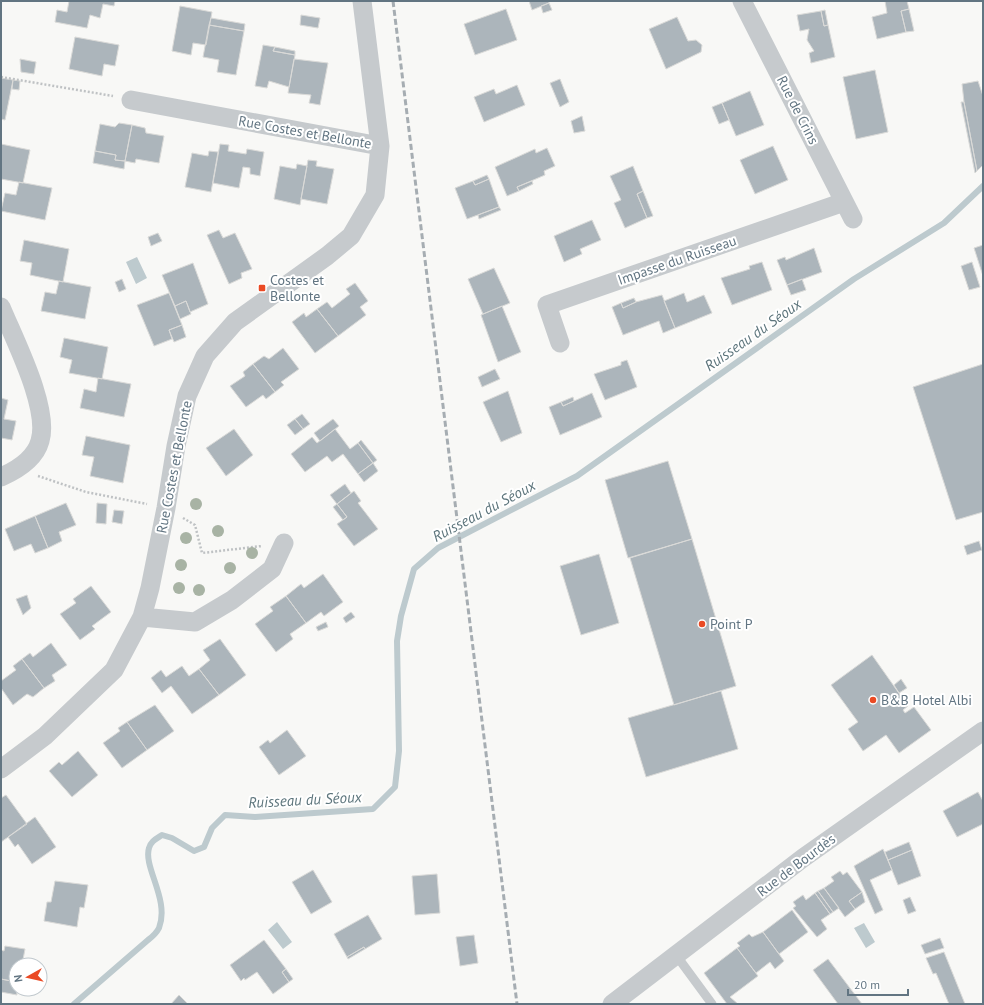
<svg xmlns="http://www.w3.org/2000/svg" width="984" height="1005" viewBox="0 0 984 1005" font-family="'PT Sans',sans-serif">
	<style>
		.water { fill: #bdcace }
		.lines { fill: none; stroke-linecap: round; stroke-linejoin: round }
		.stream { stroke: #bdcace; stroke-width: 6 }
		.building { fill: #acb5bb; stroke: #dadad8 }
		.path { stroke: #bfc2c4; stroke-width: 2.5; stroke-dasharray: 2 2; stroke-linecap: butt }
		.service { stroke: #c6cacd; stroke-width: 9 }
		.minor { stroke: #c6cacd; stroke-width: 19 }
		.rail { stroke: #a6adb2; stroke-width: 3; stroke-dasharray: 6 3; stroke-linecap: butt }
		.tree { fill: #a8b3a4 }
		.poi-dot { fill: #ea4a24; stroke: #fff; stroke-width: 1.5 }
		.labels { text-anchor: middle; stroke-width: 4; stroke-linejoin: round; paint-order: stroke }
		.street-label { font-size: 14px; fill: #627582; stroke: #fff }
		.poi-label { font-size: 14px; fill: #627582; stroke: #fff; text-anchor: start }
		.water-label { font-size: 15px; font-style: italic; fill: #5d757c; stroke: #fff }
	</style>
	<rect width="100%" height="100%" fill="#f8f8f6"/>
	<!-- water -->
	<path class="water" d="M137,257L147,278L136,284L126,262Z
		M277,922L292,942L283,949L268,930Z
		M864,923L875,942L866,948L854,928Z"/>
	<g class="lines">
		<!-- stream -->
		<path class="stream" d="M74,1004L148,940C152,937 157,932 159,928C170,900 143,867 149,848C151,841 156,839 162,835L172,838L194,851L204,847L212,828L225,815L255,817L373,809L395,787L399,751L397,641L401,616L414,569L438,548L577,476L854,279L944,223L983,186"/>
	</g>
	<!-- building -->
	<path class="building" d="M69,1H115L114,6L103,4L100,18L90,15L87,28L55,22L57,10L67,12Z
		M529,1H549V3L532,10Z
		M885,1H907L909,9L901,11L906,32L877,39L872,17L887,13Z
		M549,3L552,10L543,13L541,6Z
		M180,6L212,12L206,45L193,43L191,55L172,51Z
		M506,9L517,40L475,55L464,24Z
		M909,9L914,31L906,32L901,11Z
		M825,10L828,25L824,26L821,11Z
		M821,11L824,26L828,25L835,57L811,63L809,53L814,51L807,40L809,29L800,31L797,15Z
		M301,15L320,18L318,28L300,25Z
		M677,17L688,41L696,40L702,45L701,52L666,69L649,29Z
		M211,18L245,24L244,31L209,25Z
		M209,25L244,31L236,75L217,72L219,60L203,57Z
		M75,37L119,45L115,66L104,64L102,76L69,69Z
		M263,45L275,47L273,51L295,55L289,87L269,81L267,88L255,86Z
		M275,47L295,51V55L273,51Z
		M20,59L36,62L34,74L21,72Z
		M294,59L328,63L320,105L309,103L311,95L288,93Z
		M875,70L888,132L856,139L843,77Z
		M1,78L13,80L5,120L1,119Z
		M560,79L569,102L560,107L550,83Z
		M13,80L20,81L19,90L12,89Z
		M978,81L983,96V165L977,171L964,102L962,84Z
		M517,85L525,105L484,122L474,97L494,89L496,94Z
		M750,91L764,125L736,136L722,103Z
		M961,102H964L977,171L975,173Z
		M722,103L729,120L719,124L712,107Z
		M582,116L585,131L574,133L571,121Z
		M119,123L132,125L125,161L115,160L116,155L95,151L100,124L115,127Z
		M132,125L145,128L146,133L164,136L159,163L136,159L135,163L125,161Z
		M1,144L30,150L23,183L1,179Z
		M220,144L229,145L228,151L246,154L247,149L264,152L260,176L250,174V168L243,167L239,188L213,183Z
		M773,146L788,180L755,194L740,160Z
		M547,148L555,166L544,171L545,175L517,187L519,191L507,196L495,167L535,149L536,153Z
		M95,151L116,155L115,160L125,161L124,169L93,163Z
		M209,151L218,152L211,192L185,187L192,153L208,156Z
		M308,160L317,161L316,166L334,169L327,204L301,199Z
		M297,164L307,166L300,205L274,199L280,166L296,169Z
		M633,166L643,191L637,194L647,218L625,228L614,203L621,200L610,176Z
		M487,175L489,179L475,185L473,181Z
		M489,179L499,207L467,219L455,188L473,181L475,185Z
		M532,181L533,184L519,191L517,187Z
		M19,182L52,188L45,220L1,211L5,193L16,195Z
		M643,191L653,216L647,218L637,194Z
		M499,207L501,210L479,219L478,215Z
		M592,220L601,240L580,249L582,254L564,262L554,236Z
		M219,230L223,238L235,233L252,269L241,273L242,278L229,284L207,235Z
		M158,233L162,241L151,246L148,237Z
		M24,240L69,249L63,282L30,275L32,263L20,261Z
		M983,245V276L974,248Z
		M814,248L822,272L787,285L777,260L785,257L786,260Z
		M762,262L772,290L732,305L721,278L750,269L749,266Z
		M972,262L980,287L969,290L961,266Z
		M193,263L208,304L190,312L186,301L175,306L162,275Z
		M494,268L510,303L483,314L468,279Z
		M122,279L126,289L119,292L115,282Z
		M802,279L806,290L791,295L787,285Z
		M59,281L91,287L85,319L41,311L45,292L56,294Z
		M355,283L368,301L360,307L366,315L338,336L317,309L327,302L332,308L350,294L346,289Z
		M169,293L182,325L169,330L172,339L154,346L137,305Z
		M684,293L687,302L704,295L712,313L675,328L664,301Z
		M662,295L675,328L663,333L659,321L623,335L612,307L621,303L623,308L636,302Z
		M634,298L636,302L623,308L621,303Z
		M186,301L191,314L180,319L175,306Z
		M502,306L521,352L498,362L481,315Z
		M317,309L338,336L315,353L292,322L304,313L306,317Z
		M182,325L186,337L174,342L169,330Z
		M64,338L108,347L102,379L69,373L72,360L60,357Z
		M283,348L299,369L281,382L284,385L275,392L253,364L264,356L269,359Z
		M627,360L637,387L605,400L594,374L621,365V362Z
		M253,364L275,392L266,399L263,395L246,407L230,386L245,376L243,372Z
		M983,364V512L956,520L913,387Z
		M495,369L500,379L482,387L478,377Z
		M98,378L131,384L124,417L80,408L84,389L96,392Z
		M508,391L522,433L501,442L483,402Z
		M592,393L602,417L560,435L549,407L561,402L563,406Z
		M573,397L574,401L563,406L561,402Z
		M1,398L8,400L4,419L16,421L12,440L1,438Z
		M302,414L310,424L303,429L295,419Z
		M295,419L303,429L295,435L287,425Z
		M333,419L339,426L320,441L314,433Z
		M234,429L253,455L226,476L206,448Z
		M335,429L350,449L358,443L373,463L358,474L343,454L332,462L327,456L305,472L291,454L312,437L317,443Z
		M86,436L130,445L123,483L90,476L94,457L82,455Z
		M361,440L377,460L373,463L358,443Z
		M668,461L692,539L628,558L605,480Z
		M373,463L378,471L364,482L358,474Z
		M345,484L351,493L337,504L330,495Z
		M354,491L361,501L358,503L378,529L354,546L337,524L347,517L337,504Z
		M66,503L76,525L59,532L62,541L48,548L35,516Z
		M97,503L107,504L106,524L96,523Z
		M337,504L347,517L343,520L333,507Z
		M114,510L124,511L122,524L112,522Z
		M35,516L48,548L35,553L31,544L14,551L5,529Z
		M692,539L736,686L674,705L630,558Z
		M979,541L982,550L967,555L964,546Z
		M599,554L619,623L581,635L560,566Z
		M323,574L343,602L324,616L321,612L306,623L286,596L301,584L304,588Z
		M91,586L111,612L92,626L95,629L80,640L60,614L76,603L73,599Z
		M27,595L31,608L23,615L16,599Z
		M286,596L306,623L290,634L293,639L276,652L255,624L273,611L270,607Z
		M351,612L355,617L346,623L343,618Z
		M326,622L328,627L318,631L316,627Z
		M220,639L246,675L219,695L199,669L210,660L203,650Z
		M51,643L67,665L52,675L55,681L44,688L22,659L30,653L33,657Z
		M872,655L908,706L903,710L905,713L914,707L931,730L899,753L886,735L863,751L848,729L858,722L831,685Z
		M22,659L44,688L33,697L27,694L13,705L1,688V681L16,670L13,666Z
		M182,666L189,676L199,669L219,695L192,714L171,686L162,693L151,678L161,670L166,677Z
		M901,679L907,688L899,693L894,685Z
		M721,691L738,749L646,777L628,718Z
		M155,705L174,731L147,750L127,722Z
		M127,722L147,750L122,768L103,743L120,731L118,728Z
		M287,730L306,756L279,775L259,747L268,740L270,743Z
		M78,751L98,775L72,797L49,771L59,762L62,765Z
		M978,792L983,801V824L957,837L943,811Z
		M6,795L27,824L1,842V798Z
		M35,817L56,847L32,864L18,844L15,847L8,837Z
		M909,842L912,850L888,860L885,852Z
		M883,849L892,870L870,880L883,910L875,914L854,866Z
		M912,850L921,876L898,885L888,860Z
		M313,870L332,902L311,914L292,882Z
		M840,871L843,875L847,872L862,892L849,901L855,909L845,917L824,888L834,881L831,877Z
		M437,874L440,913L415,915L412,876Z
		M55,881L88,885L84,908L80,907L77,927L44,921L47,902H51Z
		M824,888L839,908L833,912L818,891Z
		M818,891L833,912L830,914L815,893Z
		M862,892L865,902L855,909L849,901Z
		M815,893L830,914L821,920L827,929L817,937L793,908L796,906L793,902L803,895L806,900Z
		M910,897L916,911L908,914L903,900Z
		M792,910L808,932L779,954L763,932Z
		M368,915L382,939L365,949L364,947L347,957L334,934Z
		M763,932L784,961L775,969L770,962L756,973L737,948L740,946L737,943L749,934L752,937Z
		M474,935L478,963L460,966L456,937Z
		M940,938L944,948L925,954L921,945Z
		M264,940L286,969L282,972L289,982L273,994L257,972L245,980L244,978L241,981L230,965Z
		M5,946L25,949L22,965H16V982L1,979V950L4,951Z
		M364,947L365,949L348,959L347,957Z
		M737,948L758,976L730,997L738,1004H727L704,973Z
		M944,952L965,1004H949L936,973L933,974L926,958Z
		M828,959L862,1004H838L813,970Z
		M286,969L293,979L289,982L282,972Z
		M1,979L16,982L17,995L1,992Z
		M179,995L188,1004H171Z"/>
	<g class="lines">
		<!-- path -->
		<path class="path" d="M1,77L113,96
			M38,476L86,492L147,504
			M183,518L195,525L202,553L262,546"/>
		<!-- service -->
		<path class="service" d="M676,955L712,1004"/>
		<!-- minor -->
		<path class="minor" d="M742,1L853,219
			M131,100L380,146
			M1,307C14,339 50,408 40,441C35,459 17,470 1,477
			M560,343L547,305L844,202
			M142,617L195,622L232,600L272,569L284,543
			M1,769L45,736L114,670L142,617L150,588L166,508L176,446L187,396L205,356L235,322L327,256L351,236L375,195L380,146L362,1
			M612,1004L803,858L983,731"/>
		<!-- rail -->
		<path class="rail" d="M393,1L517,1004"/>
	</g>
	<!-- trees -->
	<g class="tree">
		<circle cx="196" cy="504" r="6"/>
		<circle cx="218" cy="531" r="6"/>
		<circle cx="186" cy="538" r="6"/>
		<circle cx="252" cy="553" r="6"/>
		<circle cx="181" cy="565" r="6"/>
		<circle cx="230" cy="568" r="6"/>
		<circle cx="179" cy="588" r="6"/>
		<circle cx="199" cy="590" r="6"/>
	</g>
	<!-- markers -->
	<g class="poi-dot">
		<rect x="258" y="284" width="8" height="8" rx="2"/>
		<circle cx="702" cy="624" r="4"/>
		<circle cx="873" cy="700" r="4"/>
	</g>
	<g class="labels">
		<!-- street labels -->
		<g class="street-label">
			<text transform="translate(798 110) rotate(63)" y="5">Rue de Crins</text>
			<text transform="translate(305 132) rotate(10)" y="5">Rue Costes et Bellonte</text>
			<text transform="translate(677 260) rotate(-19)" y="5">Impasse du Ruisseau</text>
			<text transform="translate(174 467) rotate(-79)" y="5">Rue Costes et Bellonte</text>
			<text transform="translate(796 865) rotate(-37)" y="5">Rue de Bourdès</text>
		</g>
		<!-- poi labels -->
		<g class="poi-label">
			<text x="270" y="285">Costes et<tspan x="270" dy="16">Bellonte</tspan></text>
			<text x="710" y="629">Point P</text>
			<text x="881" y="705">B&amp;B Hotel Albi</text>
		</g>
		<!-- water labels -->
		<g class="water-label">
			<text transform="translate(753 335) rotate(-35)" y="5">Ruisseau du Séoux</text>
			<text transform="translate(484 511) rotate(-28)" y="5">Ruisseau du Séoux</text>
			<text transform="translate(305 800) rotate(-3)" y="5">Ruisseau du Séoux</text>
		</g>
	</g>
	<!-- border -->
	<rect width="984" height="1005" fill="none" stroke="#627582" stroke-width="4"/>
	<!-- north arrow -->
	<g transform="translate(28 977) rotate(262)"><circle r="19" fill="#ffffff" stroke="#c0c8cd"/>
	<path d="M0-3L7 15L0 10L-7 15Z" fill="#ea4a24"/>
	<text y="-6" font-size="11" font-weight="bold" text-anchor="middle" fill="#627582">N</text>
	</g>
	<!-- scale -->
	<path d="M848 989v6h60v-6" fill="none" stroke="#627582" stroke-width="2"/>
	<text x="854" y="989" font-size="12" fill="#627582" stroke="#ffffff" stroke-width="3" paint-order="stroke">20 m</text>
</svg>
